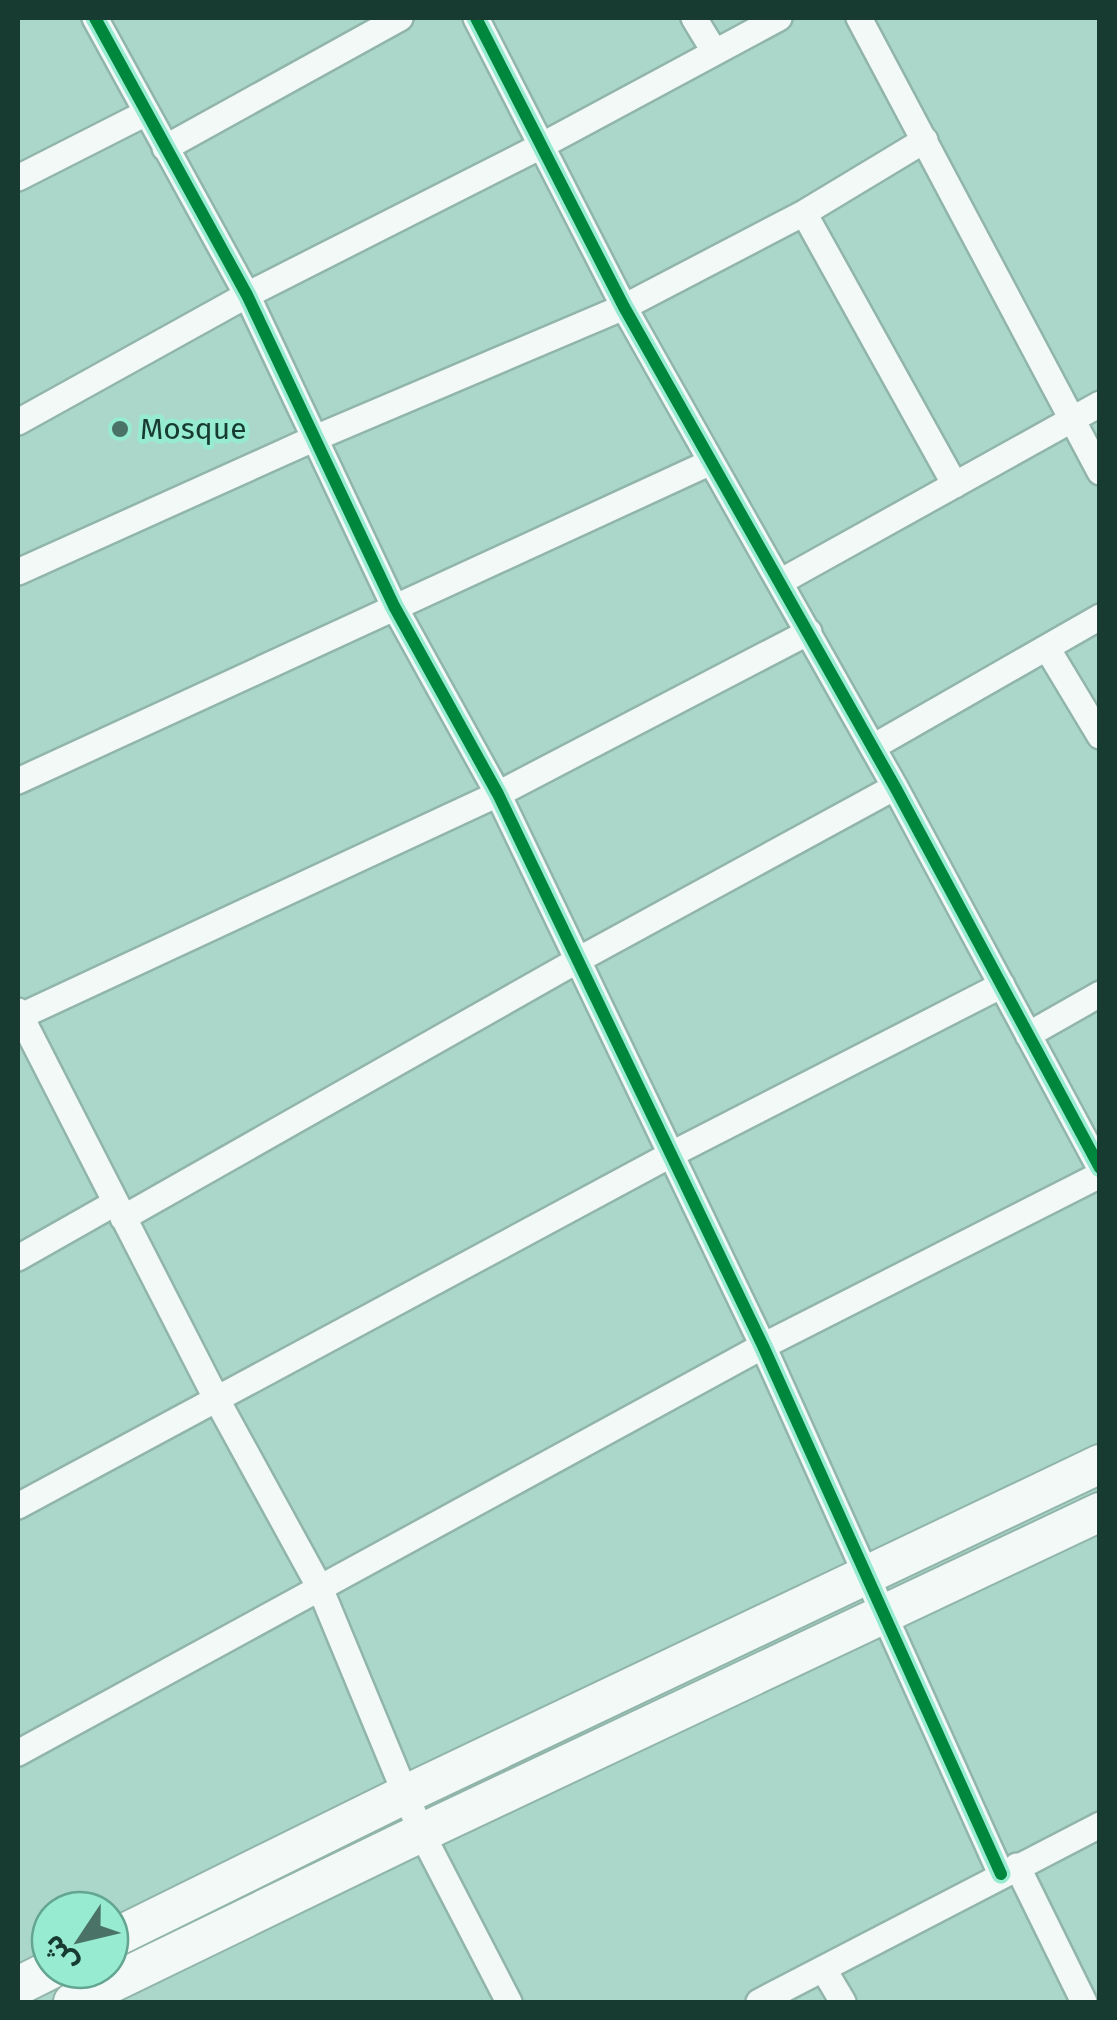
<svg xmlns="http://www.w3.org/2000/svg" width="1117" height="2020" viewBox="0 0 1117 2020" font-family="'Fira Sans','Noto Sans Arabic',sans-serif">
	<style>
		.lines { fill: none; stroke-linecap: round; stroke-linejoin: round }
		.street-casing { stroke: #91b5aa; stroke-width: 30 }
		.secondary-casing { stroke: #91b5aa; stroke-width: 42 }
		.street { stroke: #f2f9f7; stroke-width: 25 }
		.secondary { stroke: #f2f9f7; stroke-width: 38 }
		.cycleway-casing { stroke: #96ebd0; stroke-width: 19 }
		.cycleway { stroke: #00873e; stroke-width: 12 }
		.poi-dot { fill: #4a7266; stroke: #96ebd0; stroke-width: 4 }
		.labels { text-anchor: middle; stroke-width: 9; stroke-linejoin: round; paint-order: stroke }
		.poi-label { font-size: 30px; fill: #173b31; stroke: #96ebd0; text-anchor: start }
	</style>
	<rect width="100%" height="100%" fill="#aad7c9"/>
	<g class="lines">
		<defs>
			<path id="street" d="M95,18L247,295L394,606L498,794L763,1346L1001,1874
				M476,18L624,307L895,787L1100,1168
				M694,18L714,51
				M859,18L1100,472
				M165,148L400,18
				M18,178L146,113
				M804,213L955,485
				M18,422L247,295L541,146L779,18
				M18,572L313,439L624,307L804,213L925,140
				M780,582L1100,404
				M1047,648L1100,736
				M873,747L1100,617
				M18,781L711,462
				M18,1011L217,1400L320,1588L422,1834L509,2002
				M21,1016L498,794L809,632
				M1028,1035L1100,994
				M123,1218L578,960L895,787
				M18,1258L115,1203
				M18,1506L672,1154L1002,985
				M18,1753L763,1346L1100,1175
				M1017,1866L1084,2002
				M824,1970L843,2002
				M759,2002L1100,1825"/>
			<path id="secondary" d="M110,1940L404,1795L1100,1464
				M18,1986L50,1970
				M73,2002L400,1843L1100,1512"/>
		</defs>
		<!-- street casing -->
		<use href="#street" class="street-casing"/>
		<!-- secondary casing -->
		<use href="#secondary" class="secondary-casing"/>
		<!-- street -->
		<use href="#street" class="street"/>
		<!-- secondary -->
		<use href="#secondary" class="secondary"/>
		<defs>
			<path id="cycleway" d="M95,18L247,295L394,606L498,794L763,1346L1001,1874
				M476,18L624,307L895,787L1100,1168"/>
		</defs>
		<!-- cycleway casing -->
		<use href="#cycleway" class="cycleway-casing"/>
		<!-- cycleway -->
		<use href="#cycleway" class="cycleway"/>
	</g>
	<!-- markers -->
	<circle class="poi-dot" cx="120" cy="429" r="10"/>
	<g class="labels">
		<!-- poi labels -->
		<g class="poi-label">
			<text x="140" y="439">Mosque</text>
		</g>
	</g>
	<!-- border -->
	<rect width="1117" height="2020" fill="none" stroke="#173b31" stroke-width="40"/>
	<!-- north arrow -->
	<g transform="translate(80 1940) rotate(235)"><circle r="48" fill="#96ebd0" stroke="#63a590" stroke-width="2.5"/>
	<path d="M0-8L18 38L0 25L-18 38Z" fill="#4a7266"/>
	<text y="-15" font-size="28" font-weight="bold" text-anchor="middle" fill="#173b31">ش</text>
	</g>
</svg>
